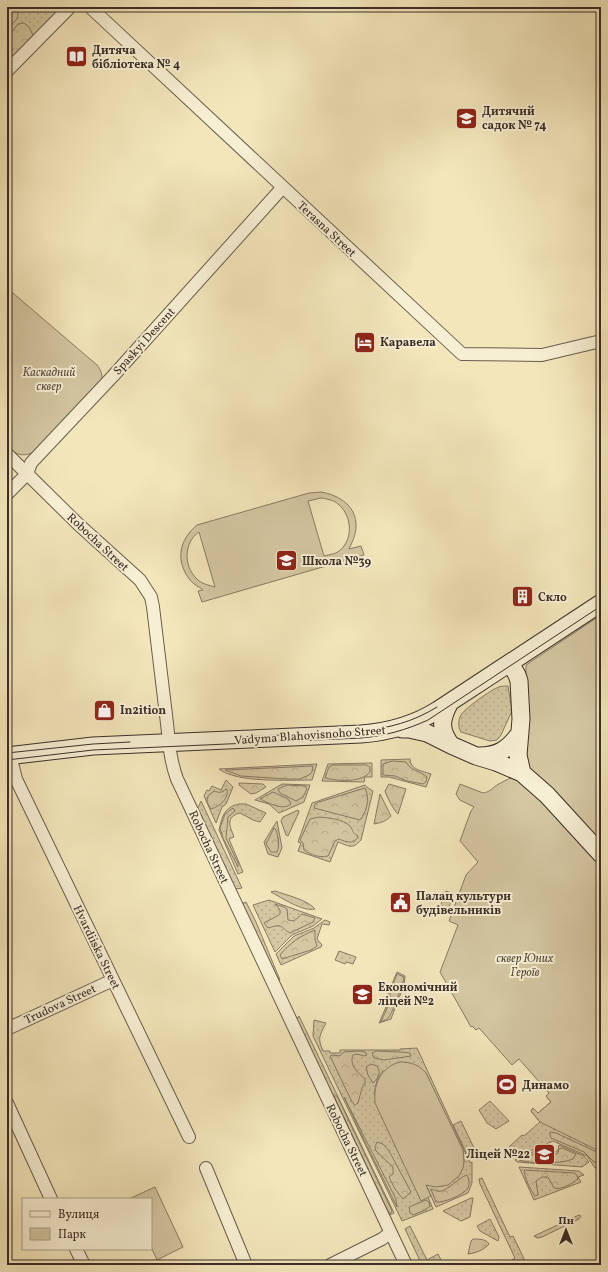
<svg xmlns="http://www.w3.org/2000/svg" width="608" height="1272" viewBox="0 0 608 1272" font-family="Vollkorn,serif">
	<style>
		.grass { fill: url(#grass-dots); stroke: #887a64 }
		.forest { fill: url(#forest-crowns); stroke: #887a64 }
		.park { fill: #d4c7a2; stroke: #887a64; fill-rule: evenodd }
		.lines { fill: none; stroke-linecap: round; stroke-linejoin: round }
		.street-casing { stroke: #695c4c; stroke-width: 14 }
		.secondary-casing { stroke: #3b2e27; stroke-width: 19 }
		.street { stroke: #f7efd3; stroke-width: 12 }
		.secondary { stroke: #f7efd3; stroke-width: 17 }
		.tram { stroke: #3b2e27; stroke-width: 1 }
		.labels { text-anchor: middle; stroke-width: 4; stroke-linejoin: round; paint-order: stroke }
		.poi-label { font-size: 12px; font-weight: bold; fill: #3b2e27; stroke: #f7efd3; text-anchor: start }
		.street-label { font-size: 12px; fill: #3b2e27; stroke: #f7efd3 }
		.park-label { font-size: 12px; font-style: italic; fill: #5a4d40; stroke: #f7efd3 }
	</style>
	<defs>
		<pattern id="grass-dots" width="8" height="8" patternUnits="userSpaceOnUse"><rect width="8" height="8" fill="#d4c7a2"/><path d="M2 2h.1M6 6h.1" fill="none" stroke="#b7ab8c" stroke-width="1.8" stroke-linecap="round"/></pattern>
		<pattern id="forest-crowns" width="20" height="18" patternUnits="userSpaceOnUse"><rect width="20" height="18" fill="#d4c7a2"/><path d="M2 6a3 3 0 1 1 6 0M12 15a3 3 0 1 1 6 0" fill="none" stroke="#b7ab8c"/></pattern>
	</defs>
	<rect width="100%" height="100%" fill="#f3e6bb"/>
	<filter id="stains"><feTurbulence type="fractalNoise" baseFrequency=".005" numOctaves="4"/><feColorMatrix values="0 0 0 0 .2 0 0 0 0 .09 0 0 0 0 .02 0 0 0 .5 -.17"/></filter>
	<radialGradient id="worn" r=".72"><stop offset=".6" stop-color="#630" stop-opacity="0"/><stop offset="1" stop-color="#630" stop-opacity=".3"/></radialGradient>
	<!-- grass -->
	<path class="grass" d="M7,7H66L7,68Z
		M508,686L512,711L501,735L497,740L490,741L461,732C458,728 458,720 461,715C464,709 492,689 499,687C501,686 505,686 508,686Z
		M410,759C410,770 423,771 431,774L426,787L389,777H381V760Z
		M372,763V777H365L364,782L322,781L328,764Z
		M317,764L312,780C289,780 236,783 219,769Z
		M226,780L233,787L226,804L222,807L216,823L204,796L207,790L209,791L212,786L221,790Z
		M282,784L310,785L304,802L279,813L269,804L255,800Z
		M365,785L368,788L373,791L361,840C352,850 349,846 338,842L330,862L298,851L301,843L298,842L312,803Z
		M201,801L242,888L235,889L197,810Z
		M239,804H246L266,813L260,822L253,820L240,813C225,817 230,826 234,837L229,839L243,872L238,874L219,830C222,817 224,807 239,804Z
		M277,821L282,848L278,857L268,854L264,842Z
		M446,891L454,894L446,915L438,912Z
		M269,900L322,919L313,926L292,935L275,952L253,905Z
		M325,920L330,922L329,925L322,924L317,939L322,945L321,947L281,965L276,954L294,936L314,928Z
		M339,951L356,957L353,964L347,962L345,964L335,960Z
		M397,972L405,976L404,985L391,1019L379,1023L390,998L388,994Z
		M299,1016L394,1213L390,1215L388,1214L296,1019Z
		M314,1020L326,1023C320,1035 317,1038 323,1051H330V1053H340V1050H400V1049L417,1048L470,1163L472,1162V1183L468,1193L436,1207L426,1185L464,1162L463,1150L383,1071L377,1080L374,1094L421,1200L428,1197L433,1209L402,1221L313,1036Z
		M538,1081L601,1120V1169L595,1168L587,1156L553,1141L514,1158C511,1155 508,1150 509,1147L522,1135L524,1136L540,1122L531,1111L533,1108L538,1113L551,1102L546,1096L549,1093Z
		M490,1101L509,1121L496,1129L487,1123L479,1110Z
		M461,1121L475,1150L467,1154L453,1125Z
		M559,1145L584,1156L589,1162L582,1167L517,1162L515,1160L546,1146L547,1151L554,1153L558,1150Z
		M519,1167L579,1171L584,1175L578,1177L581,1182L534,1200Z
		M482,1178L510,1237L513,1236L527,1265H514L512,1260L515,1258L480,1184L479,1179Z
		M471,1198H473L470,1217L461,1221L443,1211Z
		M490,1219L499,1237L498,1241L480,1231L477,1226Z
		M410,1226L427,1260L438,1254L441,1260L430,1265H422L405,1229Z"/>
	<!-- forest -->
	<path class="forest" d="M7,7H19L17,19L10,26H7Z
		M24,23L29,27L35,39L7,68V38L18,24Z
		M392,761L406,762C411,771 420,771 427,777L426,782L423,784L407,781L395,776L383,775V764Z
		M333,765H366L370,767V772C361,783 339,781 325,778L329,767Z
		M313,766L312,772L309,775L300,779H287L241,776L225,770Z
		M239,783L263,784L266,787L256,793L251,794L239,785Z
		M389,784L406,789L398,814C394,811 386,795 385,791Z
		M287,785L305,786L307,789L303,797L296,801L280,793L278,789Z
		M365,788C370,798 367,812 360,820L314,808L315,804L319,802Z
		M226,789H227C229,799 220,806 211,809L207,802L208,796L214,791C219,793 222,793 226,789Z
		M273,792L288,799L291,804C282,811 269,803 260,799Z
		M380,794L391,816C387,821 380,823 374,824Z
		M233,808L235,811L228,817L226,838L238,863V867L223,838L220,828L225,814Z
		M298,810L299,812L288,836L286,835L281,821L283,817Z
		M319,817C328,818 343,819 350,826C354,831 351,832 358,836C355,845 346,842 339,839L335,841L328,856C319,858 311,855 304,850L303,843L300,840L310,819Z
		M274,828L276,830C278,836 280,846 277,852H271L266,844Z
		M275,891C286,895 308,900 315,909C303,912 282,898 271,892Z
		M246,902L256,922L280,980H278L242,906L243,903Z
		M275,904L284,907L287,909L288,920L294,921L302,914L315,918L313,922L290,933C279,927 284,923 268,928L264,923L277,916L280,914V910Z
		M315,930V940L317,946L311,950L282,959L280,955C290,943 300,936 315,930Z
		M397,974L404,977C404,981 392,1014 389,1017C387,1020 384,1020 381,1022L390,1001V992Z
		M359,1051L365,1052L367,1055L364,1056L357,1054L353,1055C349,1065 358,1073 365,1079V1084L362,1088L358,1103L355,1105L352,1102L330,1056L333,1055L340,1056L344,1052Z
		M376,1051L400,1052L410,1053L411,1056L384,1060L374,1058L372,1053Z
		M371,1064L377,1066C381,1073 379,1077 373,1083L368,1075L366,1067Z
		M334,1096H337L392,1211L391,1213H389L385,1205Z
		M344,1097L396,1199L397,1207L365,1142Z
		M550,1132L556,1133L601,1154V1166L593,1161L584,1152L551,1138L550,1135Z
		M377,1142L383,1144L389,1151L411,1192L403,1199L395,1189L389,1177L393,1174V1167L376,1151L375,1147Z
		M543,1148L547,1153L554,1155L558,1153L559,1149L562,1148L576,1154L573,1159C561,1164 531,1164 519,1160L532,1155Z
		M524,1170L575,1173L577,1176L578,1179C571,1184 562,1190 554,1188L548,1177H542L536,1181L538,1195L535,1196C530,1189 525,1179 524,1170Z
		M467,1175C469,1179 470,1183 468,1188C464,1195 443,1203 436,1202L431,1189C433,1189 434,1190 437,1191C445,1194 459,1177 467,1175Z
		M426,1200L429,1202L430,1206L425,1210L413,1215L410,1213L409,1207Z
		M579,1215L581,1216L579,1219L542,1237L537,1238L534,1236Z
		M473,1239C479,1239 486,1239 489,1244C484,1250 476,1253 468,1254L471,1241Z"/>
	<!-- park -->
	<path class="park" d="M7,288L97,365C102,372 103,376 101,384L37,452C23,456 18,457 7,446Z
		M321,492C339,495 357,506 356,527C356,535 352,542 349,549L361,546L364,555L202,602L198,591L203,590C199,587 193,584 190,580C175,561 179,540 197,525L309,493ZM321,498C327,499 334,500 338,504C353,516 354,543 336,553C333,554 328,555 324,556L308,501ZM199,532L215,587C208,585 202,584 197,579C183,566 184,542 199,532Z
		M601,615V842L524,765L526,665Z
		M513,777L541,801L601,866V1152L540,1122L531,1111L533,1108L538,1113L551,1102L546,1096L549,1093L519,1059L512,1065L479,1028L476,1030L472,1026L471,1027L440,972L458,925L449,921L466,875L478,862L460,841L471,811L474,807L460,800L456,794L460,784L483,793C490,792 492,788 497,785C502,782 508,779 513,777Z
		M400,1062C411,1062 419,1065 426,1073L463,1150L464,1162L463,1168L459,1176L448,1185L436,1187L426,1185L431,1196L421,1201L375,1103C373,1084 381,1067 400,1062Z
		M155,1187L183,1247L157,1260L151,1247V1199H129Z"/>
	<g class="lines">
		<defs>
			<path id="street" d="M90,7L462,354L542,355L601,341
				M7,71L70,7
				M7,454L78,524L140,580L151,597L153,607C157,643 162,679 166,715C169,738 169,757 177,779L406,1265
				M7,494L27,474L31,463L113,376L283,187
				M10,755L16,779L189,1137
				M7,1029L113,980
				M7,1103L51,1199
				M206,1168L246,1265
				M76,1249L84,1265
				M330,1265L382,1239L390,1233"/>
			<path id="secondary" d="M510,663L517,675L519,681L521,719L518,755L522,773
				M450,702C441,719 439,729 451,745
				M402,729H409L427,733L451,745L476,756L496,762L522,773L547,795L601,854
				M7,756L93,746L361,734C389,732 414,725 438,710L601,603
				M479,756C499,756 508,749 520,733"/>
		</defs>
		<!-- street casing -->
		<use href="#street" class="street-casing"/>
		<!-- secondary casing -->
		<use href="#secondary" class="secondary-casing"/>
		<!-- street -->
		<use href="#street" class="street"/>
		<!-- secondary -->
		<use href="#secondary" class="secondary"/>
		<!-- tram -->
		<path class="tram" d="M238,737L361,731C389,728 413,722 437,707
			M7,753L93,744L130,742
			M7,760L93,750L361,738C385,736 406,730 428,720L601,606"/>
	</g>
	<!-- icons -->
	<defs>
		<symbol id="library-square" viewBox="-11 -11 22 22"><rect x="-9" y="-9" width="18" height="18" rx="4" fill="#8f2418" stroke="#f7efd3"/><path d="M-6-4Q-3-5.5-.7-3.5V5Q-3 3-6 4ZM6-4Q3-5.5 .7-3.5V5Q3 3 6 4Z" fill="#fff"/></symbol>
		<symbol id="school-square" viewBox="-11 -11 22 22"><rect x="-9" y="-9" width="18" height="18" rx="4" fill="#8f2418" stroke="#f7efd3"/><path d="M0-5L7-2L0 1L-7-2ZM-4 1L0 2.5L4 1V4Q0 6-4 4Z" fill="#fff"/></symbol>
		<symbol id="hotel-square" viewBox="-11 -11 22 22"><rect x="-9" y="-9" width="18" height="18" rx="4" fill="#8f2418" stroke="#f7efd3"/><path d="M-6-4.5h1.5V1H6V5H4.5V3h-9V5H-6ZM-4 0a1.8 1.8 0 1 1 3.6 0ZM.5 0V-2.5h3Q6-2.5 6 0Z" fill="#fff"/></symbol>
		<symbol id="building-square" viewBox="-11 -11 22 22"><rect x="-9" y="-9" width="18" height="18" rx="4" fill="#8f2418" stroke="#f7efd3"/><path d="M-4-6H4V6H1V3H-1V6H-4ZM-2.5-4.3h1.7v1.8h-1.7ZM.8-4.3h1.7v1.8H.8ZM-2.5-1h1.7V.8h-1.7ZM.8-1h1.7V.8H.8Z" fill="#fff"/></symbol>
		<symbol id="shop-square" viewBox="-11 -11 22 22"><rect x="-9" y="-9" width="18" height="18" rx="4" fill="#8f2418" stroke="#f7efd3"/><path d="M-5-2.5h2.3a2.7 3.5 0 0 1 5.4 0H5L5.5 6h-11ZM-1.5-2.5h3a1.5 2.3 0 0 0-3 0Z" fill="#fff"/></symbol>
		<symbol id="civic-square" viewBox="-11 -11 22 22"><rect x="-9" y="-9" width="18" height="18" rx="4" fill="#8f2418" stroke="#f7efd3"/><path d="M-.6-6.5H3V-4.5H.6V-3L4-1V1h2V6H-6V1h2V-1L-.6-3ZM-1.2 2.5V6h2.4V2.5Z" fill="#fff"/></symbol>
		<symbol id="university-square" viewBox="-11 -11 22 22"><rect x="-9" y="-9" width="18" height="18" rx="4" fill="#8f2418" stroke="#f7efd3"/><path d="M0-5L7-2L0 1L-7-2ZM-4 1L0 2.5L4 1V4Q0 6-4 4Z" fill="#fff"/></symbol>
		<symbol id="stadium-square" viewBox="-11 -11 22 22"><rect x="-9" y="-9" width="18" height="18" rx="4" fill="#8f2418" stroke="#f7efd3"/><path d="M0-5a6.5 5 0 1 0 0 10a6.5 5 0 1 0 0-10ZM-3.5-1.8h7v3.6h-7Z" fill="#fff"/></symbol>
	</defs>
	<g fill-rule="evenodd">
		<use href="#library-square" x="64" y="44" width="25" height="25"/>
		<use href="#school-square" x="454" y="106" width="25" height="25"/>
		<use href="#hotel-square" x="352" y="330" width="25" height="25"/>
		<use href="#school-square" x="274" y="548" width="25" height="25"/>
		<use href="#building-square" x="510" y="584" width="25" height="25"/>
		<use href="#shop-square" x="92" y="698" width="25" height="25"/>
		<use href="#civic-square" x="388" y="890" width="25" height="25"/>
		<use href="#university-square" x="350" y="982" width="25" height="25"/>
		<use href="#stadium-square" x="494" y="1072" width="25" height="25"/>
		<use href="#school-square" x="532" y="1142" width="25" height="25"/>
	</g>
	<g class="labels">
		<!-- poi labels -->
		<g class="poi-label">
			<text x="92" y="54">Дитяча<tspan x="92" dy="14">бібліотека № 4</tspan></text>
			<text x="482" y="115">Дитячий<tspan x="482" dy="14">садок № 74</tspan></text>
			<text x="380" y="346">Каравела</text>
			<text x="302" y="565">Школа №39</text>
			<text x="538" y="601">Скло</text>
			<text x="120" y="714">In2ition</text>
			<text x="416" y="900">Палац культури<tspan x="416" dy="14">будівельників</tspan></text>
			<text x="378" y="991">Економічний<tspan x="378" dy="14">ліцей №2</tspan></text>
			<text x="522" y="1089">Динамо</text>
			<text x="530" y="1158" text-anchor="end">Ліцей №22</text>
		</g>
		<!-- street labels -->
		<g class="street-label">
			<text transform="translate(327 229) rotate(43)" y="4">Terasna Street</text>
			<text transform="translate(144 341) rotate(-48)" y="4">Spaskyi Descent</text>
			<text transform="translate(98 542) rotate(43)" y="4">Robocha Street</text>
			<text transform="translate(310 735) rotate(-4)" y="4">Vadyma Blahovisnoho Street</text>
			<text transform="translate(209 847) rotate(65)" y="4">Robocha Street</text>
			<text transform="translate(97 947) rotate(64)" y="4">Hvardiiska Street</text>
			<text transform="translate(60 1004) rotate(-25)" y="4">Trudova Street</text>
			<text transform="translate(347 1140) rotate(64)" y="4">Robocha Street</text>
		</g>
		<!-- park labels -->
		<g class="park-label">
			<text x="49" y="376">Каскадний<tspan x="49" dy="14">сквер</tspan></text>
			<text x="525" y="962">сквер Юних<tspan x="525" dy="14">Героїв</tspan></text>
		</g>
	</g>
	<!-- margin -->
	<rect width="608" height="1272" fill="none" stroke="#f3e6bb" stroke-width="24"/>
	<rect x="8" y="8" width="592" height="1256" fill="none" stroke="#3b2e27" stroke-width="2"/>
	<rect x="12" y="12" width="584" height="1248" fill="none" stroke="#3b2e27"/>
	<!-- legend -->
	<rect x="22" y="1198" width="130" height="52" fill="#f7efd3" stroke="#aca28e"/>
	<rect x="30" y="1211" width="20" height="6" fill="#f7efd3" stroke="#aca28e"/>
	<text x="58" y="1218" font-size="12" fill="#3b2e27">Вулиця</text>
	<rect x="30" y="1228" width="20" height="12" fill="#d4c7a2" stroke="#aca28e"/>
	<text x="58" y="1238" font-size="12" fill="#3b2e27">Парк</text>
	<!-- north arrow -->
	<g transform="translate(566 1230)" stroke="#f7efd3" stroke-width="3" paint-order="stroke">
	<path d="M0-3L7 15L0 10L-7 15Z" fill="#3b2e27"/>
	<text y="-6" font-size="11" font-weight="bold" text-anchor="middle" fill="#3b2e27">Пн</text>
	</g>
	<rect width="100%" height="100%" filter="url(#stains)"/>
	<rect width="100%" height="100%" fill="url(#worn)"/>
</svg>
